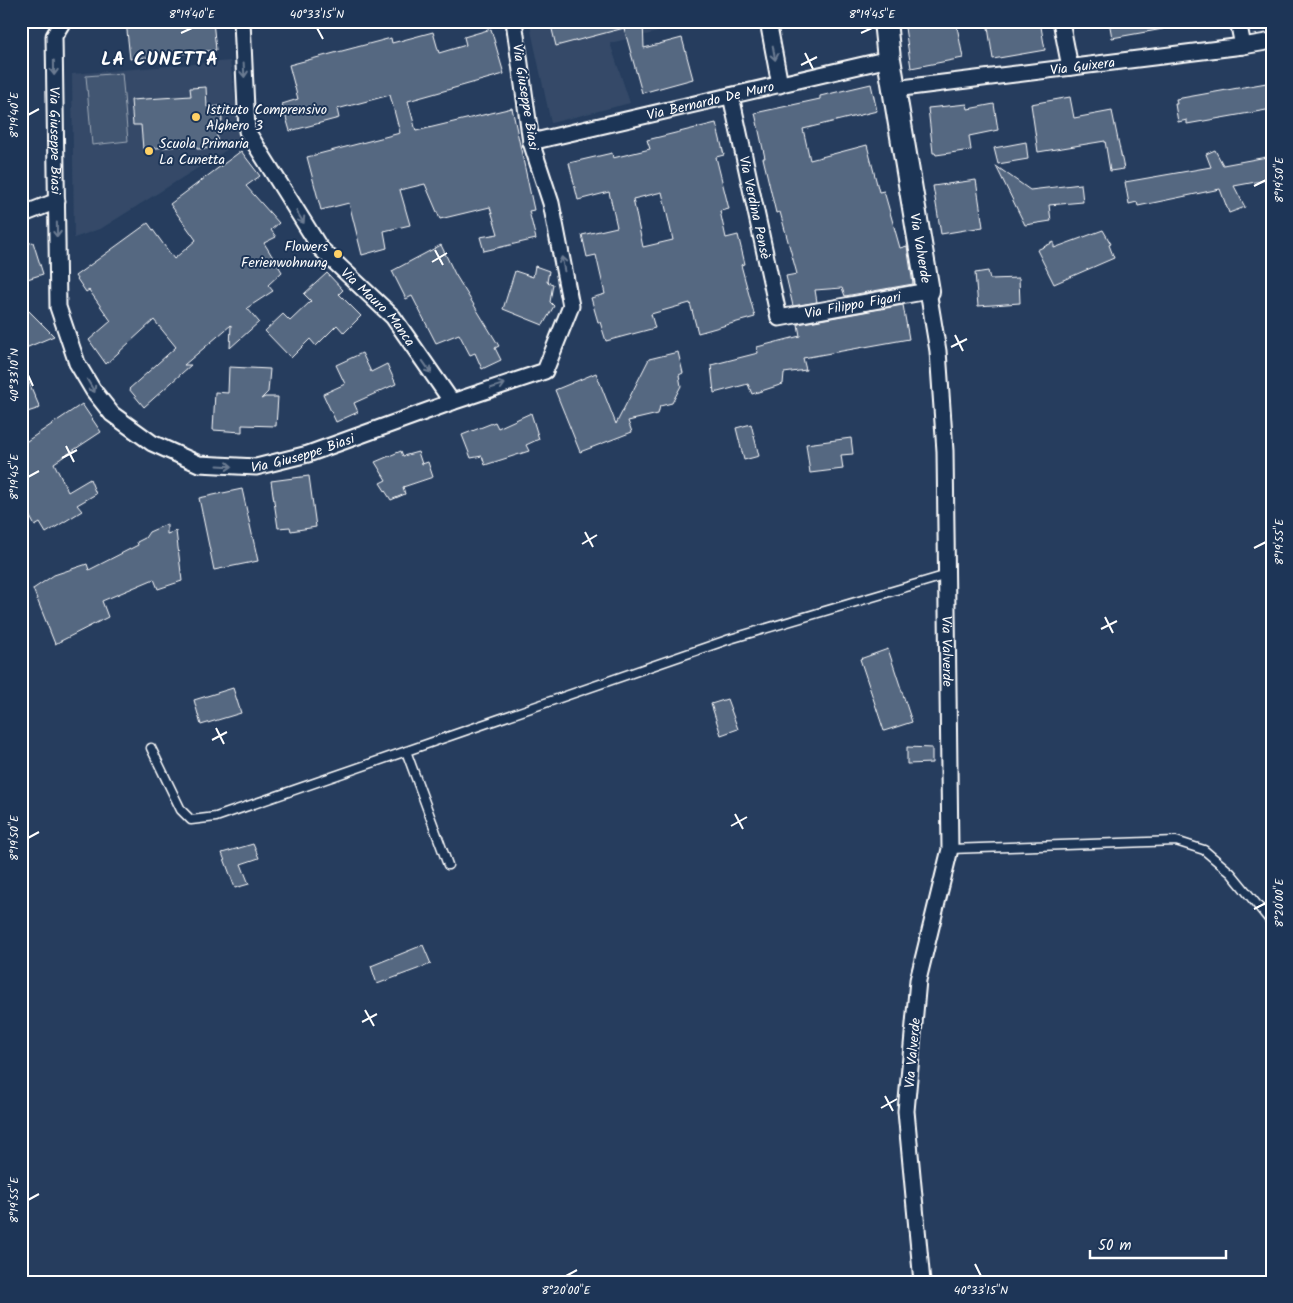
<svg xmlns="http://www.w3.org/2000/svg" width="1293" height="1303" viewBox="0 0 1293 1303" font-family="Kalam,sans-serif">
	<style>
		.built { fill: #344a68 }
		.green { fill: #425672; stroke: #a0aab8 }
		.building { fill: #556781; stroke: #fff; fill-rule: evenodd }
		.lines { fill: none; stroke-linecap: round; stroke-linejoin: round }
		.lane-casing { stroke: #fff; stroke-width: 11 }
		.street-casing { stroke: #fff; stroke-width: 19 }
		.secondary-casing { stroke: #fff; stroke-width: 26 }
		.lane { stroke: #1d3557; stroke-width: 8 }
		.street { stroke: #1d3557; stroke-width: 15 }
		.secondary { stroke: #1d3557; stroke-width: 22 }
		.oneway { stroke: #6c7c92 }
		.ticks { fill: none; stroke: #fff; stroke-width: 2 }
		.poi-dot { fill: #ffd166; stroke: #1d3557; stroke-width: 2 }
		.labels { text-anchor: middle; stroke-width: 4; stroke-linejoin: round; paint-order: stroke }
		.street-label { font-size: 14px; fill: #fff; stroke: #1d3557 }
		.poi-label { font-size: 14px; fill: #fff; stroke: #1d3557; text-anchor: start }
		.district-label { font-size: 19px; font-weight: bold; letter-spacing: 1px; fill: #fff; stroke: #1d3557 }
		.neatline { fill: none; stroke: #fff; stroke-width: 2 }
		.ticks-label { font-size: 12px; text-anchor: middle; fill: #fff }
	</style>
	<rect width="100%" height="100%" fill="#263d5e"/>
	<filter id="ink" filterUnits="userSpaceOnUse"><feTurbulence type="fractalNoise" baseFrequency=".02" numOctaves="2"/><feDisplacementMap in="SourceGraphic" scale="10" xChannelSelector="R" yChannelSelector="G"/><feConvolveMatrix kernelMatrix="1 2 1 2 8 2 1 2 1" color-interpolation-filters="sRGB"/></filter>
	<g filter="url(#ink)">
		<!-- built -->
		<path class="built" d="M529,21H706L610,43L630,103L551,123Z
			M230,61L241,141L102,228L74,238L72,74Z"/>
		<!-- green -->
		<path class="green" d="M122,73L128,141L92,145L86,76Z"/>
		<!-- building -->
		<path class="building" d="M126,21H213L216,50L130,59Z
			M550,21H643L644,48L682,38L693,79L642,93L624,28L556,46Z
			M904,21H956L963,58L911,68Z
			M987,21H1040L1045,50L993,59Z
			M1109,21H1162L1163,29L1112,38Z
			M491,29L504,74L408,101L416,131L512,108L534,210L529,211L536,239L484,251L480,237L498,234L490,207L440,219L425,184L400,190L410,225L384,231L387,248L362,255L349,203L321,210L307,157L400,133L390,95L337,109L339,118L290,131L282,104L298,99L289,65L391,38L392,43L433,32L439,53L466,45L464,37Z
			M1272,82V109L1187,124V120L1178,122L1175,104H1177L1176,99Z
			M871,84L877,111L803,129L810,160L867,145L879,192L884,191L900,248L907,246L913,284L845,296L842,288L815,290L817,302L793,306L786,276L797,274L780,212L776,213L763,158H765L755,113L820,99V96Z
			M206,87L207,107L221,106L222,121L216,122L218,148L197,149L196,145L143,149L141,125H133L131,100L191,96L190,88Z
			M1070,97L1074,118L1112,111L1124,169L1110,171L1105,141L1038,152L1031,104Z
			M967,104L968,109L994,104L998,130L969,136L971,150L936,155L935,153H933L928,108Z
			M716,123L724,155L716,157L729,209L720,211L726,238L738,235L745,264L741,265L755,317L698,333L690,303L651,314L655,328L606,341L600,322H598L591,298L605,294L596,255L587,257L582,235L617,227L609,192L578,200L569,163L612,153L613,158L650,149L647,140ZM662,192L673,240L643,247L633,199Z
			M1026,142L1028,159L998,164L994,148Z
			M1215,150L1223,165L1272,156V179L1234,186L1245,207L1229,213L1220,189L1138,206L1137,202L1129,204L1125,182L1211,167L1206,154Z
			M241,151L260,176L246,186L279,223L271,230L276,237L264,243L282,272L268,285L273,291L247,308L259,322L230,348L231,325L184,365H191L144,407L129,389L176,347L154,320L106,364L89,340L111,321L89,290L86,292L75,276L148,223L174,259L196,240L170,204Z
			M996,166L1030,190L1081,184L1083,202L1049,205L1051,221L1025,225Z
			M976,180L983,227L941,234L933,186Z
			M1103,230L1111,244L1109,245L1114,258L1054,284L1037,250L1054,242V248Z
			M33,242L43,274L21,281V246Z
			M441,245L455,274L499,346L495,348L501,360L482,369L475,353L470,355L459,334L436,343L412,296L406,299L392,271Z
			M535,266L549,271L547,282L553,284L550,302L554,306L543,325L503,309L515,271L533,277Z
			M988,271L990,279L1019,278L1020,303L978,306L975,273Z
			M327,273L343,290L339,294L361,316L344,333L337,325L316,346L310,339L291,358L265,331L283,314L290,321L311,301L304,294Z
			M903,305L909,339L803,358L806,370L784,373L783,384L752,394L748,384L714,393L711,365L758,353L757,347L800,336L798,324Z
			M29,311L54,336L21,350V317Z
			M678,352L683,373L679,375L681,386L672,403L660,406L658,414L628,421L632,432L580,452L555,390L596,373L616,424L649,359Z
			M362,353L371,372L387,364L396,384L354,403L358,412L336,422L323,394L345,384L336,365Z
			M21,364L40,408L21,414Z
			M229,367L270,369L268,392L261,399L265,397H278L276,426L242,425V432L213,430L215,392L228,393Z
			M82,404L101,432L54,463L68,492L90,479L96,494L77,505L82,511L46,533L40,523L35,526L21,500V445Z
			M531,413L539,439L526,445L529,451L485,465L482,456L471,458L462,435L495,422L498,428Z
			M751,424L759,456L744,460L736,428Z
			M851,438L853,454L841,455L843,469L810,473L806,444Z
			M401,451L403,456L418,452L422,464L428,462L433,477L403,487L405,494L391,500L380,483L386,480L375,462Z
			M309,476L316,527L291,531L290,527L278,528L271,481Z
			M242,489L258,561L214,570L199,498Z
			M167,524V534L176,531L182,581L158,589L154,579L102,601L108,617L55,644L33,589L54,575L87,564L89,570L138,545L137,542L145,538L149,532Z
			M888,649L912,722L884,731L860,659Z
			M233,688L241,713L201,725L194,700Z
			M727,699L738,729L721,735L711,704Z
			M907,747L932,748V763L907,764Z
			M253,844L259,858L241,864L249,884L235,888L222,853Z
			M423,945L431,964L377,984L371,966Z"/>
		<g class="lines">
			<defs>
				<path id="lane" d="M151,748L181,810L191,820L216,817L730,639L947,575
					M406,751L448,865
					M950,849L1176,841L1204,850L1231,873L1272,923"/>
				<g id="street">
					<path id="s1" d="M63,21L54,36L58,307L77,363L93,390L112,414L152,443L199,464L256,467L308,454L452,402L545,371L571,306L551,203L531,142L514,21"/>
					<path id="s2" d="M242,21L247,131L320,248L393,317L452,402"/>
					<path d="M768,21L780,85"/>
					<path d="M1061,21L1070,67"/>
					<path d="M1238,21L1243,46"/>
					<path id="s3" d="M894,89L1243,46L1272,41"/>
					<path id="s4" d="M731,96L779,318L928,291L938,351L945,451L950,849L918,980L906,1111L922,1282"/>
					<path id="s5" d="M531,142L889,59"/>
					<path d="M21,215L57,201"/>
				</g>
				<g id="secondary">
					<path id="s6" d="M885,21L889,59L928,291"/>
				</g>
			</defs>
			<!-- lane casing -->
			<use href="#lane" class="lane-casing"/>
			<!-- street casing -->
			<use href="#street" class="street-casing"/>
			<!-- secondary casing -->
			<use href="#secondary" class="secondary-casing"/>
			<!-- lane -->
			<use href="#lane" class="lane"/>
			<!-- street -->
			<use href="#street" class="street"/>
			<!-- secondary -->
			<use href="#secondary" class="secondary"/>
		</g>
		<!-- one-way arrows -->
		<defs><path id="oneway-shaft" d="M-6 0H5M1.5-3L5.5 0L1.5 3" fill="none" stroke-width="1.6" stroke-linecap="round" stroke-linejoin="round" transform="scale(1.25)"/></defs>
		<g class="oneway">
			<use href="#oneway-shaft" transform="translate(774 53) rotate(80)"/>
			<use href="#oneway-shaft" transform="translate(54 68) rotate(89)"/>
			<use href="#oneway-shaft" transform="translate(244 70) rotate(87)"/>
			<use href="#oneway-shaft" transform="translate(300 217) rotate(58)"/>
			<use href="#oneway-shaft" transform="translate(57 230) rotate(89)"/>
			<use href="#oneway-shaft" transform="translate(563 264) rotate(-101)"/>
			<use href="#oneway-shaft" transform="translate(427 367) rotate(55)"/>
			<use href="#oneway-shaft" transform="translate(91 386) rotate(59)"/>
			<use href="#oneway-shaft" transform="translate(498 386) rotate(-18)"/>
			<use href="#oneway-shaft" transform="translate(225 466) rotate(3)"/>
		</g>
	</g>
	<!-- ticks -->
	<path class="ticks" d="M317,28L323,39M181,33L192,28M861,33L872,28M805,53L813,69M801,65L817,57M28,115L39,109M1254,186L1266,180M435,250L443,265M432,262L447,253M955,335L963,351M951,347L967,339M28,375L33,386M66,446L74,462M62,458L77,450M28,477L39,471M585,532L593,547M582,544L597,535M1254,548L1266,542M1105,617L1113,633M1101,629L1117,621M216,728L224,744M212,740L227,732M735,814L743,829M731,826L747,817M28,838L39,832M1254,909L1266,903M365,1010L374,1026M362,1022L377,1014M885,1096L893,1111M881,1108L897,1099M28,1200L39,1194M975,1264L981,1276M566,1276L577,1270"/>
	<!-- markers -->
	<g class="poi-dot">
		<circle cx="196" cy="117" r="5"/>
		<circle cx="149" cy="151" r="5"/>
		<circle cx="338" cy="254" r="5"/>
	</g>
	<g class="labels">
		<!-- street labels -->
		<g class="street-label">
			<text dy="5" stroke="none"><textPath href="#s3" startOffset="190">Via Guixera</textPath></text>
			<text transform="translate(526 97) rotate(81)" y="5">Via Giuseppe Biasi</text>
			<text dy="5" stroke="none"><textPath href="#s5" startOffset="184">Via Bernardo De Muro</textPath></text>
			<text dy="5" stroke="none"><textPath href="#s1" startOffset="122">Via Giuseppe Biasi</textPath></text>
			<text dy="5" stroke="none"><textPath href="#s4" startOffset="114">Via Verdina Pensè</textPath></text>
			<text dy="5" stroke="none"><textPath href="#s6" startOffset="230">Via Valverde</textPath></text>
			<text dy="5" stroke="none"><textPath href="#s4" startOffset="302">Via Filippo Figari</textPath></text>
			<text dy="5" stroke="none"><textPath href="#s2" startOffset="331">Via Mauro Manca</textPath></text>
			<text dy="5" stroke="none"><textPath href="#s1" startOffset="616">Via Giuseppe Biasi</textPath></text>
			<text dy="5" stroke="none"><textPath href="#s4" startOffset="740">Via Valverde</textPath></text>
			<text transform="translate(912 1053) rotate(-85)" y="5">Via Valverde</text>
		</g>
		<!-- poi labels -->
		<g class="poi-label">
			<text x="206" y="114">Istituto Comprensivo<tspan x="206" dy="16">Alghero 3</tspan></text>
			<text x="159" y="148">Scuola Primaria<tspan x="159" dy="16">La Cunetta</tspan></text>
			<text x="328" y="251" text-anchor="end">Flowers<tspan x="328" dy="16">Ferienwohnung</tspan></text>
		</g>
		<!-- district labels -->
		<g class="district-label">
			<text x="160" y="65">LA CUNETTA</text>
		</g>
	</g>
	<!-- margin -->
	<rect width="1293" height="1303" fill="none" stroke="#1d3557" stroke-width="55"/>
	<!-- scale -->
	<path d="M1090 1250v8h136v-8" fill="none" stroke="#ffffff" stroke-width="2.5"/>
	<text x="1098" y="1250" font-size="15" fill="#ffffff" stroke="#1d3557" stroke-width="4" paint-order="stroke">50 m</text>
	<rect x="28" y="28" width="1238" height="1248" class="neatline"/>
	<g class="ticks-label">
		<text x="192" y="18">8°19'40"E</text>
		<text x="317" y="18">40°33'15"N</text>
		<text x="872" y="18">8°19'45"E</text>
		<text transform="translate(14 115) rotate(-90)" y="4">8°19'40"E</text>
		<text transform="translate(1279 180) rotate(-90)" y="4">8°19'50"E</text>
		<text transform="translate(14 375) rotate(-90)" y="4">40°33'10"N</text>
		<text transform="translate(14 477) rotate(-90)" y="4">8°19'45"E</text>
		<text transform="translate(1279 542) rotate(-90)" y="4">8°19'55"E</text>
		<text transform="translate(14 838) rotate(-90)" y="4">8°19'50"E</text>
		<text transform="translate(1279 903) rotate(-90)" y="4">8°20'00"E</text>
		<text transform="translate(14 1200) rotate(-90)" y="4">8°19'55"E</text>
		<text x="566" y="1294">8°20'00"E</text>
		<text x="981" y="1294">40°33'15"N</text>
	</g>
</svg>
